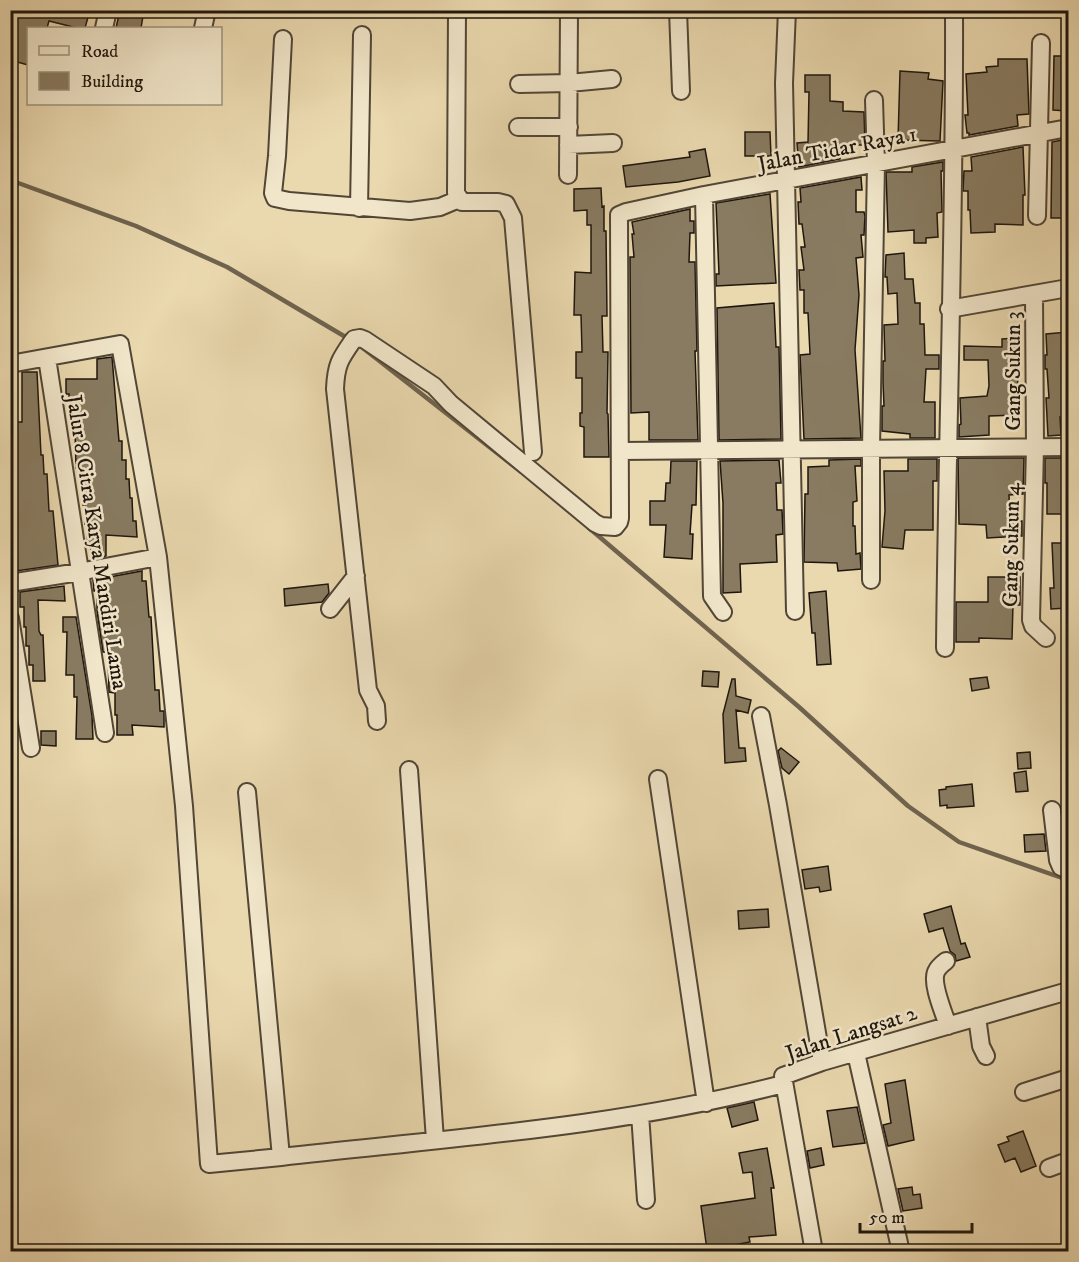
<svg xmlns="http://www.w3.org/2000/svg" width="1079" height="1262" viewBox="0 0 1079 1262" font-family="'IM FELL DW Pica',serif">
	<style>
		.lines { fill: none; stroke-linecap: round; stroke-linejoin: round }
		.stream { stroke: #6f634e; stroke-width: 4.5 }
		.building { fill: #887b61; stroke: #1e160e; stroke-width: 1.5 }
		.minor-casing { stroke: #514636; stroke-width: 20 }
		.minor { stroke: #f1e6ca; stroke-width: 16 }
		.labels { text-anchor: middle; stroke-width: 5; stroke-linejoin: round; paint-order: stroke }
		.street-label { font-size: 22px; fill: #1e160e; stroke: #f1e6ca }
	</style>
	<rect width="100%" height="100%" fill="#ead8ae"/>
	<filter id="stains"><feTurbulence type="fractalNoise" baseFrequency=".00333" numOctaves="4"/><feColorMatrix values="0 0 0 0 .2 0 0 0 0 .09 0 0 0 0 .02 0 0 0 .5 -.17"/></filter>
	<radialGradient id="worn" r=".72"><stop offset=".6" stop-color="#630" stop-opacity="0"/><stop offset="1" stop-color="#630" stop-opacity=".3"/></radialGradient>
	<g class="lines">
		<!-- stream -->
		<path class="stream" d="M10,180L136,226L227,267L349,339
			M359,345L520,471
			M589,528L799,707L908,806L959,842L1068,880"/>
	</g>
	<!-- building -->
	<path class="building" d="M16,10H90L85,28H77L49,21L47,28H28V65L10,60V29Z
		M120,10H144L141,28H116Z
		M1054,56H1068L1067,111L1053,110Z
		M998,59H1027L1029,114L1017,115L1018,126L969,135V133H967L965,115H968L966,74L987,72L986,67L998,66Z
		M900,71L929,73L928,79L943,81L940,141L898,140Z
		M805,75H830V101L843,102V111L864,112L865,145H840V159L799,167L797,143L808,142L809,92H805Z
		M745,132H770L771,156H745Z
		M1067,139L1068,218H1051L1052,142Z
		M1023,147L1025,195H1023V225L995,224V232L971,233L970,210H968V191H963L964,171H972L971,157Z
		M705,149L710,176L678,182L626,187L623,166L690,157L689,152Z
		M943,162V171H941L942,212L937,213L938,237L926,238V243H914V230L888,232L886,172H912V167Z
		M861,177L862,190H856V212H864L865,216L864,235H861L863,257L856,258L859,295L855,350L861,438L804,439L800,355L810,354L808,313H804V290H800L799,270H804L801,247H805L802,224H799L798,202H801L800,188Z
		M601,188L602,207L604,206V231H606L607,316H602L603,352H608L607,413L608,414L609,457H584V427L580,426V413H582V378H576V352H582L581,315H574L575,272L591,273V225H587V210L574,211V189Z
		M770,194L776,283L716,286V274H719L716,203Z
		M690,209V221H694V233H690L689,262H695L697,351H695L698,440H649V412L631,413L630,257H634L632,234H634L632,222Z
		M904,253L905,279H913L915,303H920V324H924L925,355H939V369H926L924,402H935V438H910V434L882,431V406H884L883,382V361H885L884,325L898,324L897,293L888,294L887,277H885L886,255Z
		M774,303L776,347H779L781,439L719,440L717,308Z
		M1068,332V417H1060L1061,435L1048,436L1046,398H1049L1047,369H1045V355H1047L1046,334Z
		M1019,338L1021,363H1017L1019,415L989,416V435L959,437V425L961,424L960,398L987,396L989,386L988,360H964V346L1002,347V339Z
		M112,357L119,441H122V460H126V479H129L130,498H132L133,521H136L137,537L106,535V556L91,559V544H87L88,524H85V505H83L84,487H81L82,468H76L75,430H71V412H69V394H66V379H97V359Z
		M22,372H37L41,455H43L44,474H47L49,511H53L58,565L16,571V555H12L10,534V422H22Z
		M958,458H1024L1023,494L1009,495L1010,521H1022V536L987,538L986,525L959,524Z
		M1045,458H1068V514H1047V483H1045Z
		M861,459V466H855L857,501L853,502V526H855L856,554L860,553L861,569L838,571L837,563L804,562L805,494H808V467L829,466V460Z
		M908,459H937V481H933V530H905L903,549L882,547L885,511L884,471H908Z
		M779,460L781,483H776L777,510H782L783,534L776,535L777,562L740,564L741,592L723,593V503L720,461Z
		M671,461H697L696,505H692L690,534H693L692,559L664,557L666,525H650V501H665L666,483H670Z
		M1052,543H1068V608L1051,609L1050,588H1054Z
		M142,571V581H146L149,617H151L155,690H159L160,711H164V727L132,725L133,735H117V715H115V693L109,692L108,652H103L97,611V591H94L93,580Z
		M988,577H1020V605H1013L1012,639L979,638V642H956V602H988Z
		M328,584L329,593L322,602L285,606L284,589Z
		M64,586L65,601L38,600L39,631L41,635H43L45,681H33V665H29V646H26V627H24V607H20V592Z
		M826,591L831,664L817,665L815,633H812L809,593Z
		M63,617H76L92,716L93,739H76L77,697H74V675H66L67,632H63Z
		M703,671L719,672L718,687L702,686Z
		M987,677L989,688L972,691L970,679Z
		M732,679H735L736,696L751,700L748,713L736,710L739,748H745L746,761L725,763L723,714Z
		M41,731H56V746L41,745Z
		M781,748L799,762L789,774L782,768L778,751Z
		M1030,752L1031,768L1018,769L1017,753Z
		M1026,771L1028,791L1016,792L1014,773Z
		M972,784L974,806L947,808V805L940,806L939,790L946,789V787Z
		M1044,834L1046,851L1025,852L1024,835Z
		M828,866L831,890L820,892L819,887L805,889L802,870Z
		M951,906L961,944L965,943L970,957L956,961L955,955L950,951L943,928L929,932L924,914Z
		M768,909L769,927L739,929L738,911Z
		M905,1080L914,1140L888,1146L883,1125L891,1123L885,1084Z
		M754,1102L758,1120L732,1127L727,1108Z
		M857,1107L865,1143L833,1147L827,1111Z
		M1023,1131L1036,1166L1021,1172L1015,1158L1005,1162L998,1145L1009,1141L1007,1137Z
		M767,1148L774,1188H771L776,1235L749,1237L750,1242L707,1250L701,1206L755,1198L752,1172L743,1173L739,1153Z
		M821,1148L824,1165L810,1168L807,1151Z
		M912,1187L913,1195L920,1194L922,1208L903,1211L898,1189Z"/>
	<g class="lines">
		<defs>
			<path id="minor" d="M457,10L456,193L462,202H498L506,204L513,218L533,452
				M678,10L681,91
				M787,10L784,83L795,611
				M104,28L108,10
				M203,28L207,10
				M283,39L277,156L273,193L275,198L289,201L410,211L440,207L459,199
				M519,84L569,83L612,79
				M518,127H569
				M568,145L613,143
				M568,175L569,10
				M704,195L712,596L723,612
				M359,208L362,35
				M1037,216L1041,43
				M1034,294L1035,447L1031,620L1033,626L1046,638
				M949,309L1068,288
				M47,358L105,733
				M10,364L120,344L158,557L184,806L209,1164L281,1157
				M620,451L1068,447
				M871,580V449L876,164L874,100
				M10,583L79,572L158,557
				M330,609L356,576
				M10,618L31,748
				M945,648C947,435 955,223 954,10
				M761,716L778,805L822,1062
				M377,721L376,706L368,690L335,389C336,364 340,359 354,339L360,338L365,340L434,386L451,404L595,523L601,526L615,527L619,522L620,518L619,215L626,212L704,195L1068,128
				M409,770L435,1140
				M658,779L706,1103
				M247,792L281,1157C449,1138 620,1127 783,1084
				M1052,810L1058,860L1061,867L1068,870
				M946,961C942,964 938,967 936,972C931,984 944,1013 948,1026
				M977,1017L981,1046L986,1056
				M856,1053L901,1252
				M1024,1092L1068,1078
				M640,1114L646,1200
				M1049,1168L1068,1161
				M814,1252L783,1076L822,1062L1068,991"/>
		</defs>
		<!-- minor casing -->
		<use href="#minor" class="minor-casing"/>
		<!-- minor -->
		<use href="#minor" class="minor"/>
	</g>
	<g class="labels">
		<!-- street labels -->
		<g class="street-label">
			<text transform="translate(837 148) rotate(-11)" y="8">Jalan Tidar Raya 1</text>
			<text transform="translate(1012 371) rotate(-90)" y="8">Gang Sukun 3</text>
			<text transform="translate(98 542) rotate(81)" y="8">Jalur 8 Citra Karya Mandiri Lama</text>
			<text transform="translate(1010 545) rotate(-89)" y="8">Gang Sukun 4</text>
			<text transform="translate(851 1032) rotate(-18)" y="8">Jalan Langsat 2</text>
		</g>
	</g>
	<!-- margin -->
	<rect width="1079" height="1262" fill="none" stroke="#ead8ae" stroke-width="36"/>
	<rect x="12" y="12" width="1055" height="1238" fill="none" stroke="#1e160e" stroke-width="3"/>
	<rect x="18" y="18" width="1043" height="1226" fill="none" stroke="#1e160e" stroke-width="1.5"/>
	<!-- legend -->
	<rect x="27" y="27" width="195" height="78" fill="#f1e6ca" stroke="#9d937f" stroke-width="1.5"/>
	<rect x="39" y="46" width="30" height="9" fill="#f1e6ca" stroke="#9d937f" stroke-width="1.5"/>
	<text x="81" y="57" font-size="18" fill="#1e160e">Road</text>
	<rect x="39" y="72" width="30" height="18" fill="#887b61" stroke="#9d937f" stroke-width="1.5"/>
	<text x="81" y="87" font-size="18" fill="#1e160e">Building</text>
	<!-- scale -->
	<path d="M860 1223v9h112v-9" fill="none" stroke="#1e160e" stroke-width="3"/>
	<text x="869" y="1223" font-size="18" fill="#1e160e" stroke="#f1e6ca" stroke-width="4.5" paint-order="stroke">50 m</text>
	<rect width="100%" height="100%" filter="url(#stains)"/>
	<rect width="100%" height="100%" fill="url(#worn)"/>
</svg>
